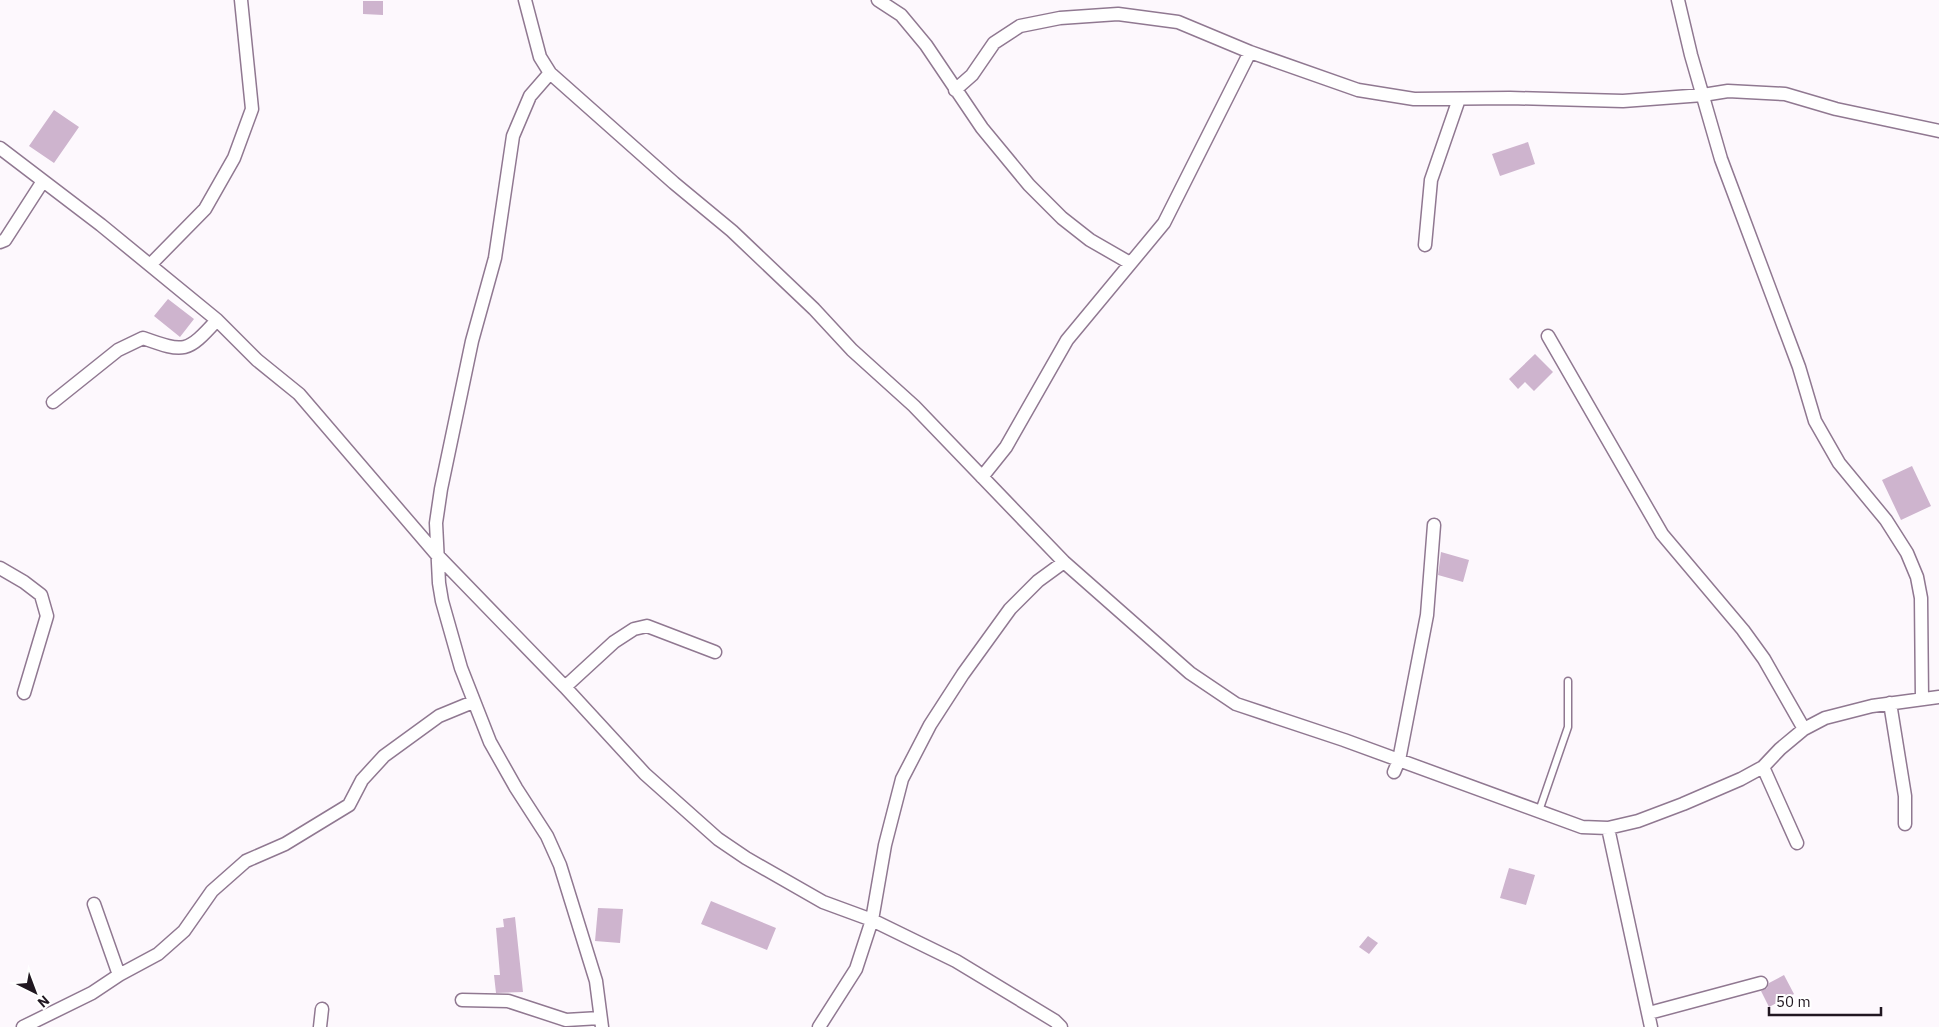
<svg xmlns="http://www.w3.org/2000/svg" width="1939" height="1027" viewBox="0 0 1939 1027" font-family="'IBM Plex Sans',sans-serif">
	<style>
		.building { fill: #ceb4ce }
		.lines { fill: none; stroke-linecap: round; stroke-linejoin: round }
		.service-casing { stroke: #907891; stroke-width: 9 }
		.minor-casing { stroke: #907891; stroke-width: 15 }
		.service { stroke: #fff; stroke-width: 6 }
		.minor { stroke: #fff; stroke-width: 12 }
	</style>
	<rect width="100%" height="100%" fill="#fdf8fd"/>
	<!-- building -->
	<path class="building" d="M363,1H383V15L363,14Z
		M54,110L79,127L54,163L29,146Z
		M1528,142L1535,164L1500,176L1492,154Z
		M168,299L194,319L180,337L154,316Z
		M1535,354L1553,372L1534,391L1525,382L1518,389L1509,379Z
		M1912,466L1931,506L1901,520L1882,480Z
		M1441,552L1469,560L1463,582L1438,575Z
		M1509,868L1535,875L1526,905L1500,898Z
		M711,901L776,928L767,950L701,924Z
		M598,908L623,909L620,943L595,941Z
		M515,917L523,992L496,993L494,975H500L496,928L504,927L503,919Z
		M1368,936L1378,943L1369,954L1359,947Z
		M1784,975L1794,994L1769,1007L1761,991L1767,988L1769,983Z"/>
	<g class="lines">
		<defs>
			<path id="service" d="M1539,811L1568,727V681"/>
			<path id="minor" d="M525,0L540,57L550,73L674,183L732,231L814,309L852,350L914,406L1064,562L1190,673L1236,704L1344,740L1582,827L1608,828L1638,821L1683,804L1741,779L1763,767L1780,749L1804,729L1825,718L1872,706L1939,697
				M878,0L901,15L926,45L982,128L1029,185L1062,218L1090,240L1130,263
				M1678,0L1691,55L1721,159L1799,367L1815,421L1839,463L1886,520L1907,553L1917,577L1921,598L1922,699
				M550,73L530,96L513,136L495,258L472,341L441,489L436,523L439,583L442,601L461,668L490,742L516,788L547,836L560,865L596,981L602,1027
				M955,90L972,75L994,43L1020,26L1060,18L1118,14L1178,22L1250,52L1358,90L1414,99L1510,98L1623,101L1703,95L1728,91L1785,94L1836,109L1939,131
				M0,148L101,225L217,320L257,360L299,394L438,556L565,687L645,774L718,839L746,858L823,902L872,920L956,961L1055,1021L1061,1027
				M0,242L5,240L43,181
				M1425,245L1431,180L1459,99
				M150,265L205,209L234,158L252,109L241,0
				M1548,336L1662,534L1743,630L1764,659L1804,729
				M53,402L118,350L143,338C185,353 187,353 217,320
				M982,477L1006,447L1067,340L1164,223L1250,52
				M0,568L24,582L41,595L47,616L24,693
				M565,687L614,642L634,629L647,626L715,652
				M1890,703L1905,796V824
				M1763,767L1797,843
				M1394,772L1399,760L1427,615L1434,525
				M1608,828L1651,1027
				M94,904L119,975
				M462,1000L508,1001L566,1020L600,1018
				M1649,1013L1761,983
				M23,1027L92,993L119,975L158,954L184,931L212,891L246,861L285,844L349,805L362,780L384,756L439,716L473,702
				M320,1027L322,1009
				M819,1027L856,969L872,920L885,845L902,779L930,725L963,674L1010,609L1038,581L1064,562"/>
		</defs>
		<!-- service casing -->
		<use href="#service" class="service-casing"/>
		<!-- minor casing -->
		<use href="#minor" class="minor-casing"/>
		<!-- service -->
		<use href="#service" class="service"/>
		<!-- minor -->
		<use href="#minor" class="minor"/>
	</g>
	<!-- north arrow -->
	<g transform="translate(35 992) rotate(138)" stroke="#ffffff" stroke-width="4" paint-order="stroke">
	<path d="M0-4L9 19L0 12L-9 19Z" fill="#211721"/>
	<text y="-8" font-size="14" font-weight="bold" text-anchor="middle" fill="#211721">N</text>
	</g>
	<!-- scale -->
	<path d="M1769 1007v8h112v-8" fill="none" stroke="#211721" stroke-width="2.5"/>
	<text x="1776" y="1007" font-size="15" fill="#211721" stroke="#ffffff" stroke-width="4" paint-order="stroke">50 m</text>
</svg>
